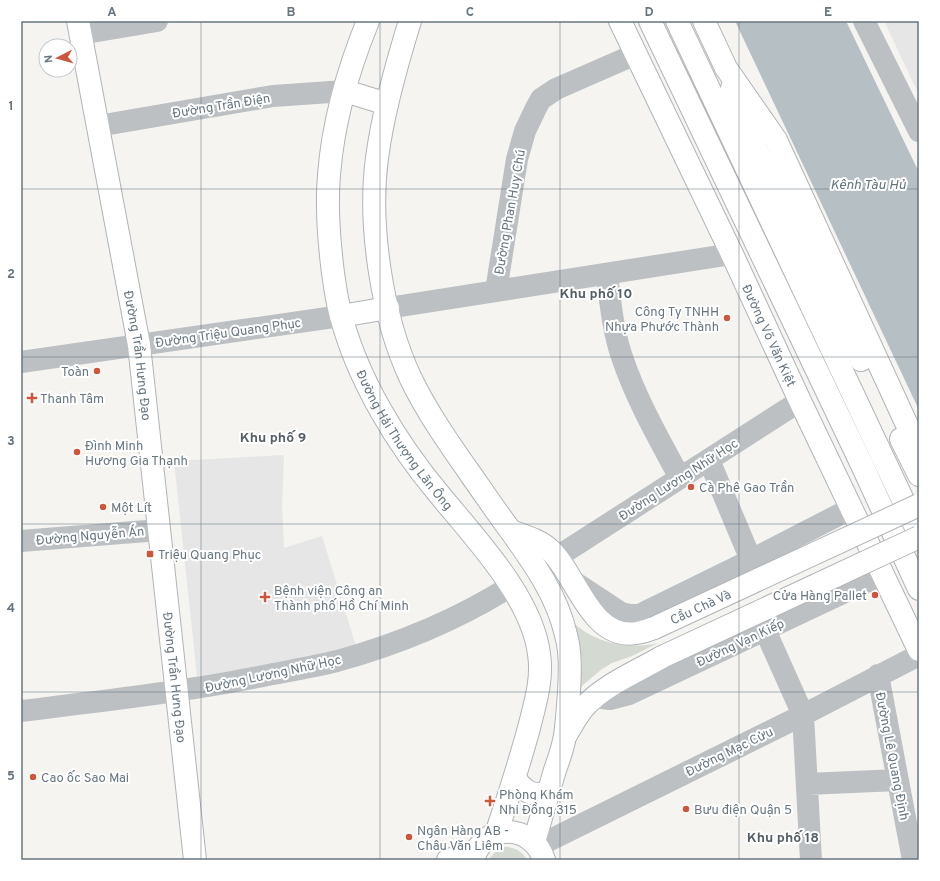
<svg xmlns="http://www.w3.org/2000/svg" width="940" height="881" viewBox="0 0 940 881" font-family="Overpass,sans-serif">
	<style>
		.built { fill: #e5e6e5 }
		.green { fill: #d4d9d1 }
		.water { fill: #b6c0c4 }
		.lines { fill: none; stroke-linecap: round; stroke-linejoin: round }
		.major-casing { stroke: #b0b4b7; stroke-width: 24 }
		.highway-casing { stroke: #b0b3b6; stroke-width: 24 }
		.minor { stroke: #bcc0c3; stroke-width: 22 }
		.major { stroke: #fff; stroke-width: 22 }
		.highway { stroke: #fff; stroke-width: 22 }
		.major-bridge-casing { stroke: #b0b4b7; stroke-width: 24; stroke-linecap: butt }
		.major-bridge { stroke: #fff; stroke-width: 22 }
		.grid { fill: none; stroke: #67757f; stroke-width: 1; stroke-opacity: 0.55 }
		.poi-dot { fill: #cc573a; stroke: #fff; stroke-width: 1.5 }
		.labels { text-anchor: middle; stroke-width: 4; stroke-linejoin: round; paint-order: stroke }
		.street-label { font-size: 13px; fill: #67757f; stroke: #fff }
		.poi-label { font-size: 13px; fill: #67757f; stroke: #fff; text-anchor: start }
		.water-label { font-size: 14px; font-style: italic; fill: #63767b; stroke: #fff }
		.neighbourhood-label { font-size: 14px; font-weight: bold; fill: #545e65; stroke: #fff }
		.neatline { fill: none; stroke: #67757f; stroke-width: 1.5 }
		.grid-label { font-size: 13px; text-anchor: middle; font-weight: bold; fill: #67757f }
	</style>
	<rect width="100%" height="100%" fill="#f5f4f1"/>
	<!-- built -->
	<path class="built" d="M891,21H919V95L885,23Z
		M284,455L282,506L284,548L322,536L356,646L246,669L197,676L174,461Z"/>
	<!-- green -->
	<path class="green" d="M570,620C594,643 625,650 658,643L632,656L612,663L602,669L583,685L574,694Z
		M505,847C515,847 522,851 527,860H489C493,853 497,850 505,847Z"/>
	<!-- water -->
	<path class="water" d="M735,21H846L914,162L919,172V410Z"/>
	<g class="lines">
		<defs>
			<g id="major">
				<path id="s1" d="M78,21L139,345L195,860"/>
				<path id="s2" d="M368,21C348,70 333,123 329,175C326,208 329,241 333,273C335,287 337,302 341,316C358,380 397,444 439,494C474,537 532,597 539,654C543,679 535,704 529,728C519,764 508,799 496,834"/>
				<path d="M410,21C396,66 383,112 377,158C368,225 382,318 411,379C427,412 448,442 469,472C483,492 496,511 510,530C533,562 557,595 566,635C571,653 570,673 569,692C568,706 567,721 565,736C563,747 559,759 555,770C548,794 541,818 534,842"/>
				<path id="s3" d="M620,21L732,254L800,401L919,650"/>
				<path d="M704,21L726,68L776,140L919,451"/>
				<path d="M732,88L743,123L861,360"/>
				<path d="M345,91L387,104"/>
				<path d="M341,316L388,308"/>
				<path d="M901,439L919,475"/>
				<path d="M511,531C524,536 539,540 549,549C577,574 590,641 637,633C643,632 649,630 654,628"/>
				<path d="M566,735C572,725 577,715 585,706C606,684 636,672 662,657"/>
				<path d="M515,779C526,793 531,795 548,794"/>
				<path d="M448,860L476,852"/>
				<path d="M473,860C483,822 533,823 544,860"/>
			</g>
			<path id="highway" d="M650,21L862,465L919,589
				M677,21L919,534"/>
		</defs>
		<!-- major casing -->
		<use href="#major" class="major-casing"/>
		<!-- highway casing -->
		<use href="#highway" class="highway-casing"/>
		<!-- minor -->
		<path class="minor" d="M864,21L919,131
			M80,34L157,21
			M98,126L273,96L345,91
			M607,274C610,301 613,331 622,357C636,399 659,439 680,478
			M496,291L517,159L525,131L536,108L541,99L556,89L636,54
			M388,308L732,254
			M21,362L341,316
			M709,460L751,560
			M21,541L159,530
			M557,557L800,401
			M574,582L621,613L629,615H639L751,560L852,508
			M765,630L803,715L811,860
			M878,675L913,860
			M595,697L610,699L629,694L883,574
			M21,711C102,701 183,692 263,676C288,671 313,667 337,661C399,644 457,620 511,586
			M807,784L898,780
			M538,846L803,715L919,655"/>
		<!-- major -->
		<use href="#major" class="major"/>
		<!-- highway -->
		<use href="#highway" class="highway"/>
		<defs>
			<g id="major-bridge">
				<path id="s4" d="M654,628L919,505"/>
				<path d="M662,657L919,537"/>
			</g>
		</defs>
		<!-- major-bridge casing -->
		<use href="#major-bridge" class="major-bridge-casing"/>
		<!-- major-bridge -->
		<use href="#major-bridge" class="major-bridge"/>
	</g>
	<!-- grid -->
	<path class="grid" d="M201,21V860M380,21V860M560,21V860M739,21V860M21,189H919M21,357H919M21,524H919M21,692H919"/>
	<!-- markers -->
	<g class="poi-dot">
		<circle cx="727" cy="318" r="4"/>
		<circle cx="97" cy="371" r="4"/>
		<path d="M30 392h4v4h4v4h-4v4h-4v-4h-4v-4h4z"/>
		<circle cx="77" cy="452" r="4"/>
		<circle cx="691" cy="487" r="4"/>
		<circle cx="103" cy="507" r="4"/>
		<rect x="146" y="550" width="8" height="8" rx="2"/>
		<circle cx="875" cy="595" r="4"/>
		<path d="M263 591h4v4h4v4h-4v4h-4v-4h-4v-4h4z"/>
		<circle cx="33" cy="777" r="4"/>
		<path d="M488 795h4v4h4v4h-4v4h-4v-4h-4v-4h4z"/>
		<circle cx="686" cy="809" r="4"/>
		<circle cx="409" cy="837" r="4"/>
	</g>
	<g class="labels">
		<!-- street labels -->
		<g class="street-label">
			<text transform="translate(221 105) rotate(-9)" y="5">Đường Trần Điện</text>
			<text transform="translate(509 212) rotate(-80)" y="5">Đường Phan Huy Chú</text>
			<text transform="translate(228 332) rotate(-8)" y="5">Đường Triệu Quang Phục</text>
			<text dy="5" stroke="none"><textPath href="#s3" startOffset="348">Đường Võ Văn Kiệt</textPath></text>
			<text dy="5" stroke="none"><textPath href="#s1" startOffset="340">Đường Trần Hưng Đạo</textPath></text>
			<text dy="5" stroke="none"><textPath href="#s2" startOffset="442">Đường Hải Thượng Lãn Ông</textPath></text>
			<text transform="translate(678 479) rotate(-33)" y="5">Đường Lương Nhữ Học</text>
			<text transform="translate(90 535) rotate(-5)" y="5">Đường Nguyễn Án</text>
			<text dy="5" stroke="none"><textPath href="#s4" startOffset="51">Cầu Chà Và</textPath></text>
			<text transform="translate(740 642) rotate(-25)" y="5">Đường Vạn Kiếp</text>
			<text transform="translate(273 673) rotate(-12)" y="5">Đường Lương Nhữ Học</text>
			<text dy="5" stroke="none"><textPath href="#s1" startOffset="664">Đường Trần Hưng Đạo</textPath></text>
			<text transform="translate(729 751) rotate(-26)" y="5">Đường Mạc Cửu</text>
			<text transform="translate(893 756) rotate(79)" y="5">Đường Lê Quang Định</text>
		</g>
		<!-- poi labels -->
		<g class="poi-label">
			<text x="719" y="316" text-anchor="end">Công Ty TNHH<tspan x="719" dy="15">Nhựa Phước Thành</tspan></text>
			<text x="89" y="376" text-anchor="end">Toàn</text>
			<text x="40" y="403">Thanh Tâm</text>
			<text x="85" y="450">Đình Minh<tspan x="85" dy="15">Hương Gia Thạnh</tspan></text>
			<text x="699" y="492">Cà Phê Gao Trần</text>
			<text x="111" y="512">Một Lít</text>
			<text x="158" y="559">Triệu Quang Phục</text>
			<text x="274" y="595">Bệnh viện Công an<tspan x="274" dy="15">Thành phố Hồ Chí Minh</tspan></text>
			<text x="867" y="600" text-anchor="end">Cửa Hàng Pallet</text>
			<text x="41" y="782">Cao ốc Sao Mai</text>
			<text x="499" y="799">Phòng Khám<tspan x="499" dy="15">Nhi Đồng 315</tspan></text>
			<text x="694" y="814">Bưu điện Quận 5</text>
			<text x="417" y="835">Ngân Hàng AB -<tspan x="417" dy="15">Châu Văn Liêm</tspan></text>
		</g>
		<!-- water labels -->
		<g class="water-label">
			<text x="868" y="189">Kênh Tàu Hủ</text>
		</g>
		<!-- neighbourhood labels -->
		<g class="neighbourhood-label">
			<text x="596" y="298">Khu phố 10</text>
			<text x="273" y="442">Khu phố 9</text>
			<text x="783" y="842">Khu phố 18</text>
		</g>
	</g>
	<!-- border -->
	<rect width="940" height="881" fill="none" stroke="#ffffff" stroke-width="44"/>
	<!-- north arrow -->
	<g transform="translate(58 58) rotate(264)"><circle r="19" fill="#ffffff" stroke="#c2c8cc"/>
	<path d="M0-3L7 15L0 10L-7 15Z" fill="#cc573a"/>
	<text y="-6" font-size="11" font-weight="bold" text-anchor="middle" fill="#67757f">N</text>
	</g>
	<rect x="22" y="22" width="896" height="837" class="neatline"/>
	<g class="grid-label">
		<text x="112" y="16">A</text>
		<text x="291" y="16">B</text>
		<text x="470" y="16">C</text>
		<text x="649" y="16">D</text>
		<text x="828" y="16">E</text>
		<text x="11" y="110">1</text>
		<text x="11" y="278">2</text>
		<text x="11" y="445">3</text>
		<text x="11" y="612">4</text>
		<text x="11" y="780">5</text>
	</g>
</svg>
